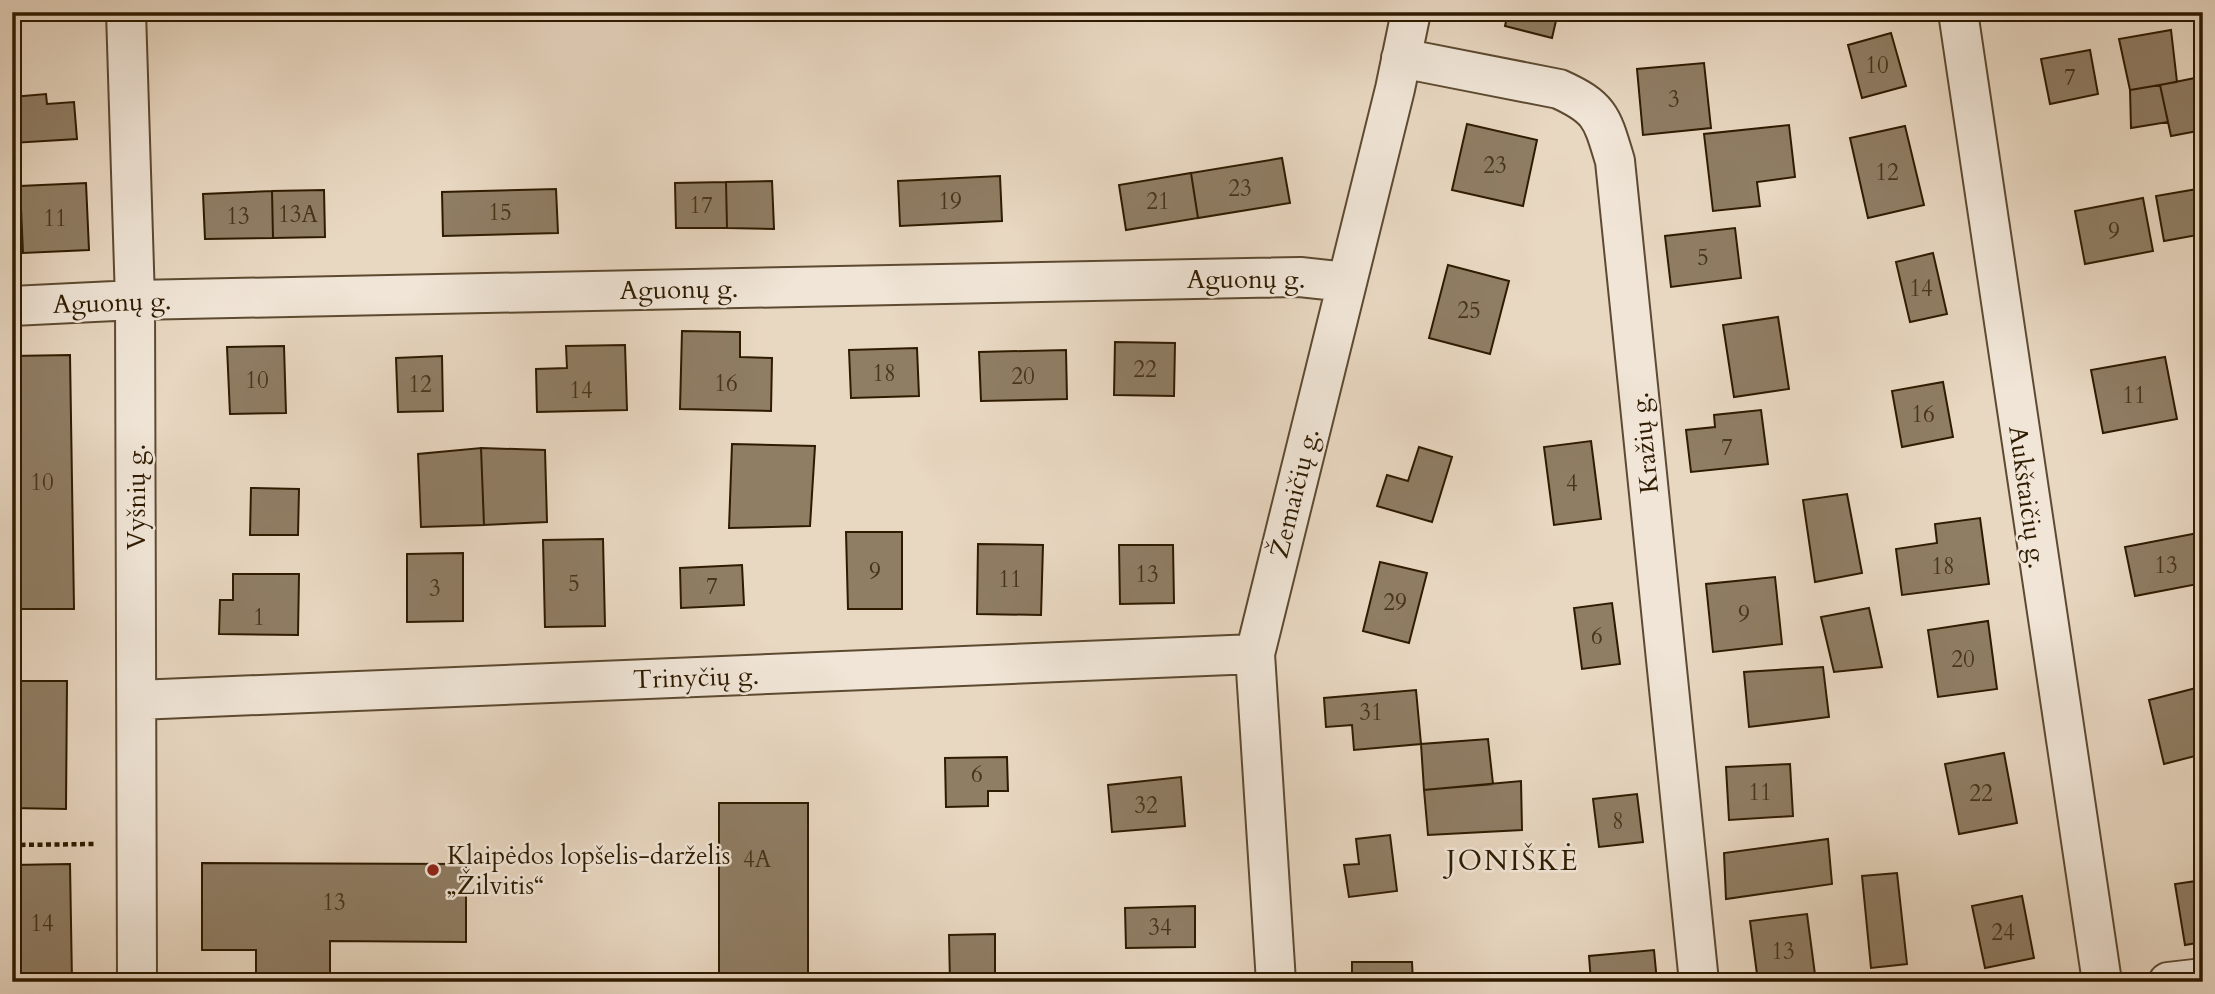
<svg xmlns="http://www.w3.org/2000/svg" width="2215" height="994" viewBox="0 0 2215 994" font-family="Cardo,serif">
	<style>
		.building { fill: #8f7d64; stroke: #2f1b00; stroke-width: 2 }
		.lines { fill: none; stroke-linecap: round; stroke-linejoin: round }
		.street-casing { stroke: #5d4a30; stroke-width: 42 }
		.path { stroke: #2f1b00; stroke-width: 4.5; stroke-dasharray: 5 3.5; stroke-linecap: butt }
		.street { stroke: #f0e5d7; stroke-width: 38 }
		.poi-dot { fill: #8f2418; stroke: #f0e5d7; stroke-width: 2.5 }
		.labels { text-anchor: middle; stroke-width: 5; stroke-linejoin: round; paint-order: stroke }
		.number-label { font-size: 23px; fill: #473419 }
		.street-label { font-size: 26px; fill: #2f1b00; stroke: #f0e5d7 }
		.poi-label { font-size: 26px; fill: #2f1b00; stroke: #f0e5d7; text-anchor: start }
		.neighbourhood-label { font-size: 28px; letter-spacing: 2px; fill: #2f1b00; stroke: #f0e5d7 }
	</style>
	<rect width="100%" height="100%" fill="#e8d7c1"/>
	<filter id="stains"><feTurbulence type="fractalNoise" baseFrequency=".00286" numOctaves="4"/><feColorMatrix values="0 0 0 0 .2 0 0 0 0 .09 0 0 0 0 .02 0 0 0 .5 -.17"/></filter>
	<radialGradient id="worn" r=".72"><stop offset=".6" stop-color="#630" stop-opacity="0"/><stop offset="1" stop-color="#630" stop-opacity=".3"/></radialGradient>
	<!-- building -->
	<path class="building" d="M1110,12H1165V19L1110,17Z
		M1508,12H1558L1552,38L1505,26Z
		M2171,30L2177,82L2130,90L2119,39Z
		M1891,33L1906,86L1862,98L1848,45Z
		M2090,50L2098,94L2050,104L2041,59Z
		M1704,63L1711,128L1643,135L1637,69Z
		M2200,77L2203,130L2171,136L2160,85Z
		M2160,85L2168,122L2131,128L2130,90Z
		M46,94L47,104L74,102L77,139L12,143V97Z
		M1467,124L1537,140L1523,206L1452,190Z
		M1789,125L1795,177L1757,182L1760,206L1713,211L1704,134Z
		M1905,126L1924,205L1868,218L1850,138Z
		M1282,158L1290,203L1198,218L1191,173Z
		M1191,173L1198,218L1126,230L1119,185Z
		M1000,176L1002,221L900,226L898,181Z
		M772,181L774,229L727,228L726,182Z
		M726,182L727,228H676L675,183Z
		M86,183L89,250L23,253L20,186Z
		M2203,188V234L2164,241L2156,196Z
		M556,189L558,233L443,236L442,192Z
		M324,190L325,237L273,238L272,191Z
		M272,191L273,238L205,239L203,194Z
		M2143,198L2153,251L2085,264L2075,211Z
		M1735,228L1741,278L1671,287L1665,236Z
		M1933,253L1947,314L1910,322L1896,262Z
		M1448,265L1509,281L1490,354L1429,338Z
		M1778,317L1789,389L1734,397L1723,325Z
		M682,331L740,332V357L772,358L771,411L680,409Z
		M1115,342L1175,343L1174,396L1114,395Z
		M625,345L627,410L537,412L536,369L567,368L566,346Z
		M284,346L286,413L230,414L227,347Z
		M917,348L919,396L851,398L849,350Z
		M1066,350L1067,399L981,401L979,352Z
		M70,355L74,609H12V356Z
		M442,356L443,411L398,412L396,358Z
		M2165,357L2177,419L2103,433L2091,370Z
		M1943,382L1953,437L1902,447L1892,391Z
		M1761,410L1768,464L1691,472L1686,430L1715,427L1714,415Z
		M1591,441L1601,519L1554,525L1544,447Z
		M732,444L815,446L810,526L729,528Z
		M1419,447L1452,457L1432,522L1377,506L1387,475L1408,481Z
		M481,448L484,525L421,527L418,454Z
		M481,448L545,450L547,522L484,525Z
		M251,488L299,489L298,535H250Z
		M1847,494L1862,573L1815,582L1803,500Z
		M1980,518L1989,584L1902,595L1896,549L1937,543L1935,524Z
		M846,532H902V609H848Z
		M2203,532V583L2135,596L2125,547Z
		M603,539L605,626L545,627L543,540Z
		M978,544L1043,545L1041,615L977,614Z
		M1119,545H1173L1174,603L1120,604Z
		M463,553V621L407,622V554Z
		M1380,562L1427,573L1409,643L1363,631Z
		M742,565L744,605L681,608L680,568Z
		M233,574H299L298,635L219,634L220,600H233Z
		M1775,577L1782,644L1713,652L1706,584Z
		M1612,603L1620,664L1582,669L1574,608Z
		M1869,608L1882,667L1834,672L1821,617Z
		M1988,621L1997,689L1938,697L1928,630Z
		M1823,667L1829,717L1749,727L1744,672Z
		M12,681H67L66,809L12,808Z
		M2200,687L2203,698V754L2164,764L2149,700Z
		M1416,690L1421,744L1354,750L1352,725L1326,727L1324,698Z
		M1488,739L1493,784L1424,790L1421,744Z
		M2004,753L2017,823L1959,834L1945,764Z
		M1007,757L1008,791H988V806L946,807L945,758Z
		M1790,764L1793,816L1729,820L1726,767Z
		M1181,777L1185,826L1112,832L1108,785Z
		M1521,781L1522,830L1428,835L1424,790Z
		M1637,794L1643,842L1599,847L1593,799Z
		M719,803H808V982H719Z
		M1390,835L1397,891L1349,897L1344,865L1359,864L1356,839Z
		M1828,839L1832,884L1726,899L1724,853Z
		M202,863L466,864V942L330,941V982H256V950H202Z
		M70,864L72,982H12V865Z
		M1897,873L1907,964L1871,968L1862,876Z
		M2203,880V942L2185,945L2175,884Z
		M2022,896L2034,958L1985,968L1972,906Z
		M1195,906V947L1126,948L1125,908Z
		M1807,914L1816,982H1758L1750,921Z
		M995,934V982H950L949,935Z
		M1654,950L1657,982H1591L1589,956Z
		M1352,962H1412L1413,982H1352Z"/>
	<g class="lines">
		<defs>
			<path id="street" d="M126,12L135,300L137,982
				M1958,12L2102,982
				M1401,58L1559,89C1601,108 1602,118 1615,161L1699,982
				M12,306L135,300L1300,277L1346,282
				M137,700L1255,654
				M1276,982L1255,654L1395,89L1411,12
				M2168,982L2203,978"/>
		</defs>
		<!-- street casing -->
		<use href="#street" class="street-casing"/>
		<!-- path -->
		<path class="path" d="M12,845L95,844"/>
		<!-- street -->
		<use href="#street" class="street"/>
	</g>
	<!-- markers -->
	<circle class="poi-dot" cx="433" cy="870" r="7"/>
	<g class="labels">
		<!-- number labels -->
		<g class="number-label">
			<text x="1877" y="73">10</text>
			<text x="2070" y="85">7</text>
			<text x="1674" y="107">3</text>
			<text x="1495" y="173">23</text>
			<text x="1887" y="180">12</text>
			<text x="1240" y="196">23</text>
			<text x="950" y="209">19</text>
			<text x="1158" y="209">21</text>
			<text x="701" y="213">17</text>
			<text x="500" y="220">15</text>
			<text x="298" y="222">13A</text>
			<text x="238" y="224">13</text>
			<text x="55" y="226">11</text>
			<text x="2114" y="239">9</text>
			<text x="1703" y="265">5</text>
			<text x="1921" y="296">14</text>
			<text x="1469" y="318">25</text>
			<text x="1145" y="377">22</text>
			<text x="884" y="381">18</text>
			<text x="1023" y="384">20</text>
			<text x="257" y="388">10</text>
			<text x="726" y="391">16</text>
			<text x="420" y="392">12</text>
			<text x="581" y="398">14</text>
			<text x="2134" y="403">11</text>
			<text x="1923" y="422">16</text>
			<text x="1727" y="455">7</text>
			<text x="42" y="490">10</text>
			<text x="1572" y="491">4</text>
			<text x="2166" y="573">13</text>
			<text x="1943" y="574">18</text>
			<text x="875" y="579">9</text>
			<text x="1147" y="582">13</text>
			<text x="1010" y="587">11</text>
			<text x="574" y="591">5</text>
			<text x="712" y="594">7</text>
			<text x="435" y="596">3</text>
			<text x="1395" y="610">29</text>
			<text x="1744" y="622">9</text>
			<text x="259" y="625">1</text>
			<text x="1597" y="644">6</text>
			<text x="1963" y="667">20</text>
			<text x="1371" y="720">31</text>
			<text x="977" y="782">6</text>
			<text x="1760" y="800">11</text>
			<text x="1981" y="801">22</text>
			<text x="1146" y="813">32</text>
			<text x="1618" y="829">8</text>
			<text x="757" y="867">4A</text>
			<text x="334" y="910">13</text>
			<text x="42" y="931">14</text>
			<text x="1160" y="935">34</text>
			<text x="2003" y="940">24</text>
			<text x="1783" y="959">13</text>
		</g>
		<!-- street labels -->
		<g class="street-label">
			<text x="1246" y="288">Aguonų g.</text>
			<text transform="translate(679 289) rotate(-1)" y="9">Aguonų g.</text>
			<text transform="translate(112 302) rotate(-2)" y="9">Aguonų g.</text>
			<text transform="translate(1644 443) rotate(-96)" y="9">Kražių g.</text>
			<text transform="translate(1294 493) rotate(-76)" y="9">Žemaičių g.</text>
			<text transform="translate(136 497) rotate(-90)" y="9">Vyšnių g.</text>
			<text transform="translate(2028 497) rotate(82)" y="9">Aukštaičių g.</text>
			<text transform="translate(696 677) rotate(-2)" y="9">Trinyčių g.</text>
		</g>
		<!-- poi labels -->
		<g class="poi-label">
			<text x="447" y="864">Klaipėdos lopšelis-darželis<tspan x="447" dy="30">„Žilvitis“</tspan></text>
		</g>
		<!-- neighbourhood labels -->
		<g class="neighbourhood-label">
			<text x="1513" y="870">JONIŠKĖ</text>
		</g>
	</g>
	<!-- margin -->
	<rect width="2215" height="994" fill="none" stroke="#e8d7c1" stroke-width="42"/>
	<rect x="14" y="14" width="2187" height="966" fill="none" stroke="#2f1b00" stroke-width="3.5"/>
	<rect x="21" y="21" width="2173" height="952" fill="none" stroke="#2f1b00" stroke-width="2"/>
	<rect width="100%" height="100%" filter="url(#stains)"/>
	<rect width="100%" height="100%" fill="url(#worn)"/>
</svg>
